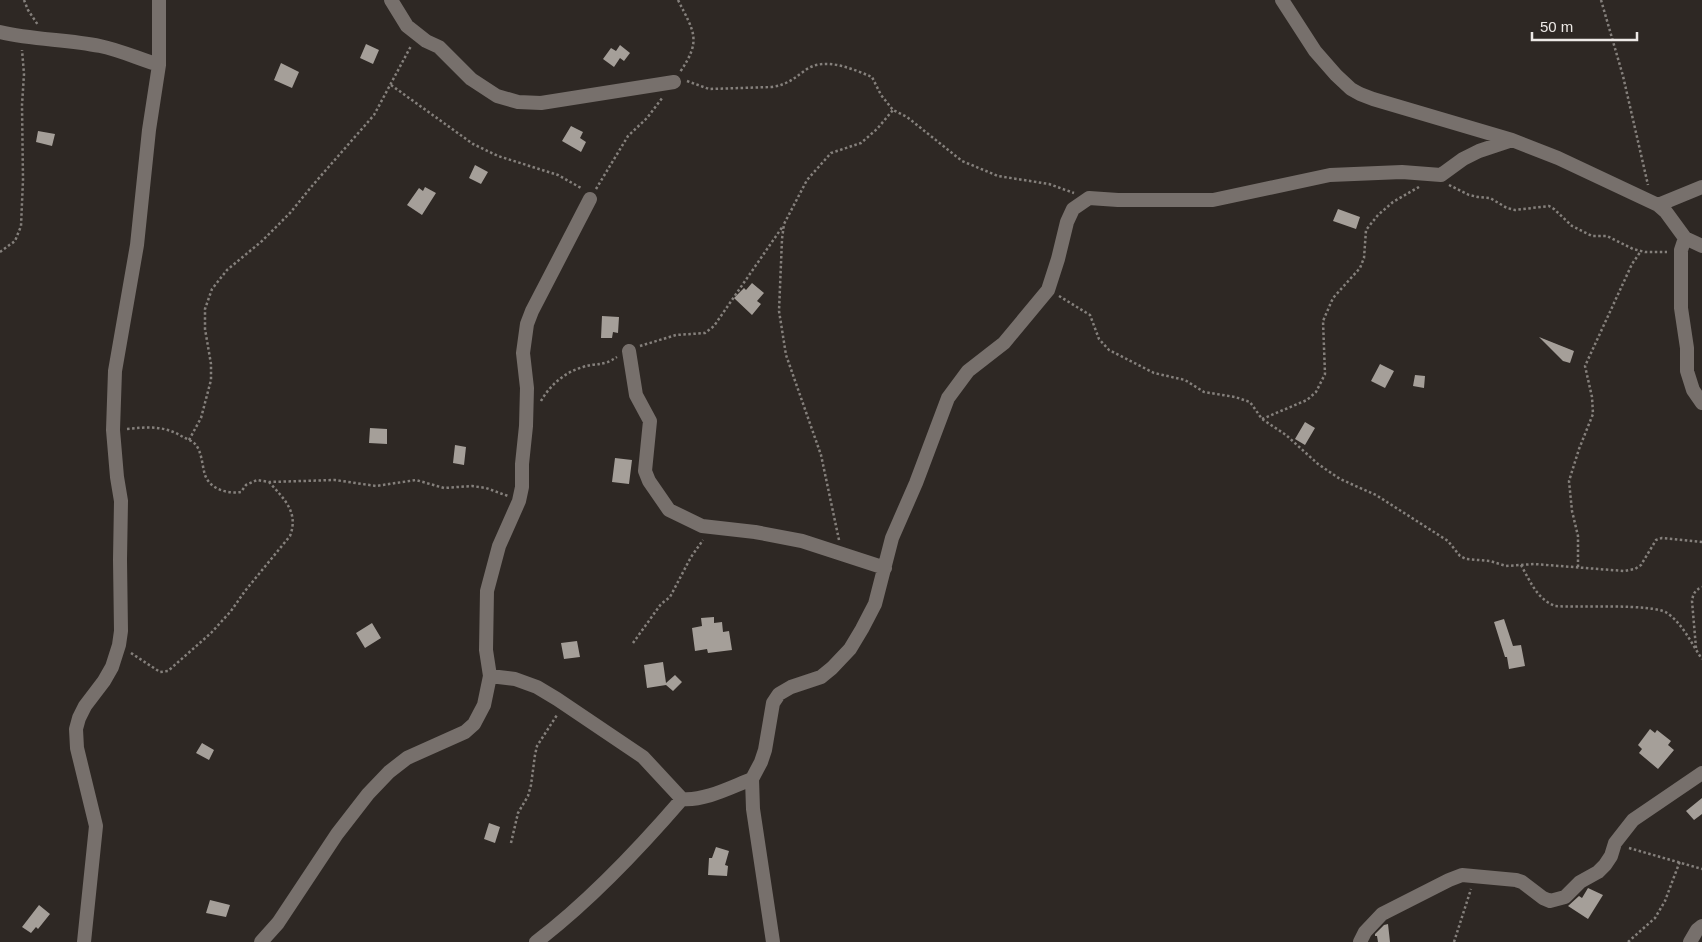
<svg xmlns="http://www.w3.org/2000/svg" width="1702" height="942" viewBox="0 0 1702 942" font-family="Arial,sans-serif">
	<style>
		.building { fill: #a59f99 }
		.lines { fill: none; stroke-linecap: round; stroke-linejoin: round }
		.path { stroke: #85807c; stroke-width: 2.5; stroke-dasharray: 2.5 2.5; stroke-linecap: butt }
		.minor { stroke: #77706c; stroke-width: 14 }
	</style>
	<rect width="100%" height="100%" fill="#2e2824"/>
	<!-- building -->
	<path class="building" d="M366,44L379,50L373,64L360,58Z
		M620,45L630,53L624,61L620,58L614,67L603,59L611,48L616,51Z
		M281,63L299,72L292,88L274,80Z
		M571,126L583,132L580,138L586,142L581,152L562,141Z
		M38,131L55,134L52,146L36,142Z
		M475,165L488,172L481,184L469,178Z
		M425,187L436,193L422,215L407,205L419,188L423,191Z
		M1338,209L1360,217L1356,229L1333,221Z
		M752,283L764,293L757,301L761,304L752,315L734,298L744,288L746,290Z
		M602,316L619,317L618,333L613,332L612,338H601Z
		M1539,337L1574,351L1570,363L1563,361Z
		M1380,364L1394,371L1385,388L1371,381Z
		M1415,375L1425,376L1424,388L1413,386Z
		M1305,422L1315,428L1305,445L1295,439Z
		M370,428L387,429V444L369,443Z
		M455,445L466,447L464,465L453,463Z
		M615,458L632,460L629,484L612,482Z
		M714,617V623L722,622L723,632L729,631L732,650L708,653L707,649L695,651L692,628L702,626L701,618Z
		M1504,619L1513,646L1521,645L1525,666L1509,669L1507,657H1505L1494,622Z
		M372,623L381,638L365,648L356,633Z
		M577,641L580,657L564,659L561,643Z
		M663,662L666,683L675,675L682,682L673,691L666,685L647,688L644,665Z
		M1650,729L1655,733L1657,730L1671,741L1668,745L1674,750L1658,769L1639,753L1642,749L1638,745Z
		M202,743L214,750L209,760L196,753Z
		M1702,798V814L1694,820L1686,811Z
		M489,823L500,827L495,843L484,839Z
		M716,847L729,851L725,865L728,866L727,876L708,875L709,858H712Z
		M1588,888L1603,895L1588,919L1568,906L1579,896L1582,898Z
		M210,900L230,905L226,917L206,913Z
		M39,905L50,914L38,929L36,927L31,933L22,927Z
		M1388,924L1390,942H1378L1377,936H1375V934L1384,925Z"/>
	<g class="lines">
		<!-- path -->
		<path class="path" d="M24,0L28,10L38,25
			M678,0C694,32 702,40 680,72
			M1601,0L1623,76L1648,185
			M687,81L709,89L772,87C787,85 796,77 807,69C826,57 853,69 872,77L881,95L893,110L907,117L962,161L998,176L1049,184L1074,193
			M391,85L473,144L498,156L558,175L581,188
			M1449,185L1469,195L1478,197L1490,198L1507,208L1515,210L1549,206L1554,209L1572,226L1592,236H1607L1633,249L1645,252H1667
			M596,189L628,136L647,118L663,97
			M0,252L15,241L21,226L23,180L22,105L24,74L22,50
			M1059,296L1090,315L1099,339L1109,350L1154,373L1185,380L1204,392L1235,397L1250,402L1262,419L1286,435L1318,464L1340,479L1376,495L1448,541L1460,556L1466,559L1490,561L1506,566L1534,564L1624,571L1635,569L1641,565L1656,540L1662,538L1702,542
			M640,346L676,335L705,333L714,326L783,226
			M541,401C550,385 565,372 583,367C598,362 602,367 617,357
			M1262,419L1307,400L1316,392L1325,374L1323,321L1333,298L1360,268L1364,258L1366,230L1378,215L1393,202L1419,187
			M127,429C147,427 164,425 183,437C187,439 193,441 196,445C202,453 202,465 205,475C210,489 227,494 241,492L246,485L257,480L269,482L335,480L376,486L416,480L444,488L472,486L486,488L508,496
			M189,440L201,418L211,380V364L205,329V309L212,289L227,270L262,241L290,213L312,186L374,115L411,46
			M839,540L821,455L786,355L779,311L782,239L784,224L807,180L831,153L861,143L877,129L893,110
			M1521,565C1530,581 1537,599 1555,606C1578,608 1652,603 1667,613C1683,624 1691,643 1702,659
			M1578,567V536L1572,511L1569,481L1579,449L1593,414L1592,397L1585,366L1632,264L1641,251
			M633,643L661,604L670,597L691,557L703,540
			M1696,648L1692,601C1693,594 1695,590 1702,587
			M131,653L160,672L168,671L211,633L231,611L245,591L290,536C299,512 284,499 269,482
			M511,843L518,813L528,796L531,785L535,755L537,746L557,715
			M1629,848L1702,869
			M1454,942L1471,889
			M1628,942L1655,918L1665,901L1680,861"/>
		<!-- minor -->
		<path class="minor" d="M391,0L407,26L426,41L439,47L471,79L497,96L518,102L541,103L674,82
			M1282,0L1315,51L1336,75L1351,89L1360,94L1373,99L1512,140L1558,158L1658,205L1666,212L1685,238L1702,246
			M0,32C33,40 67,39 100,46C120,50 139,59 159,65
			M1658,205L1702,187
			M1685,238L1681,250V308L1687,348V371L1693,390L1702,403
			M629,351L636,395L650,421L645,471L649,481L669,510L702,526L755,532L802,541L885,568
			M490,676L515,679L537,687L557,699L643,757L682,799C705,801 731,787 752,779
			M84,942L96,826L77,748L76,729L79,718L85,706L104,681L112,667L119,645L121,631L120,560L121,501L117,477L113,430L115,371L137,245L149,130L159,65V0
			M261,942L278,923L337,834L368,794L389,772L407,758L465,732L474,724L484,705L490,676L486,650L487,591L499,546L519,501L522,487V464L526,426L527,388L523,353L527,324L532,311L590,199
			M536,942C590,901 638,850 682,799
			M773,942L753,809L752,779L761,762L765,750L773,703L779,694L791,687L821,677L832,668L850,649L862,629L875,604L892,538L916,483L948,398L968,371L1004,343L1048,290L1058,259L1067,222L1073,209L1089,198L1118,200H1213L1330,175L1402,172L1441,175L1463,159L1479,151L1512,140
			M1360,942L1365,932L1382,914L1449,880L1462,875L1516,880L1522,882L1543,898L1550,901L1565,897L1580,882L1598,872L1605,865L1611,856L1615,843L1633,820L1702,773
			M1690,942L1697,930L1702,926"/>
	</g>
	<!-- scale -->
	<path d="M1532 32v8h105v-8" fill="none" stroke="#ede9e6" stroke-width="2.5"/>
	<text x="1540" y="32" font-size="15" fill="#ede9e6" stroke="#2e2824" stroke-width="4" paint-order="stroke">50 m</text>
</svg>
